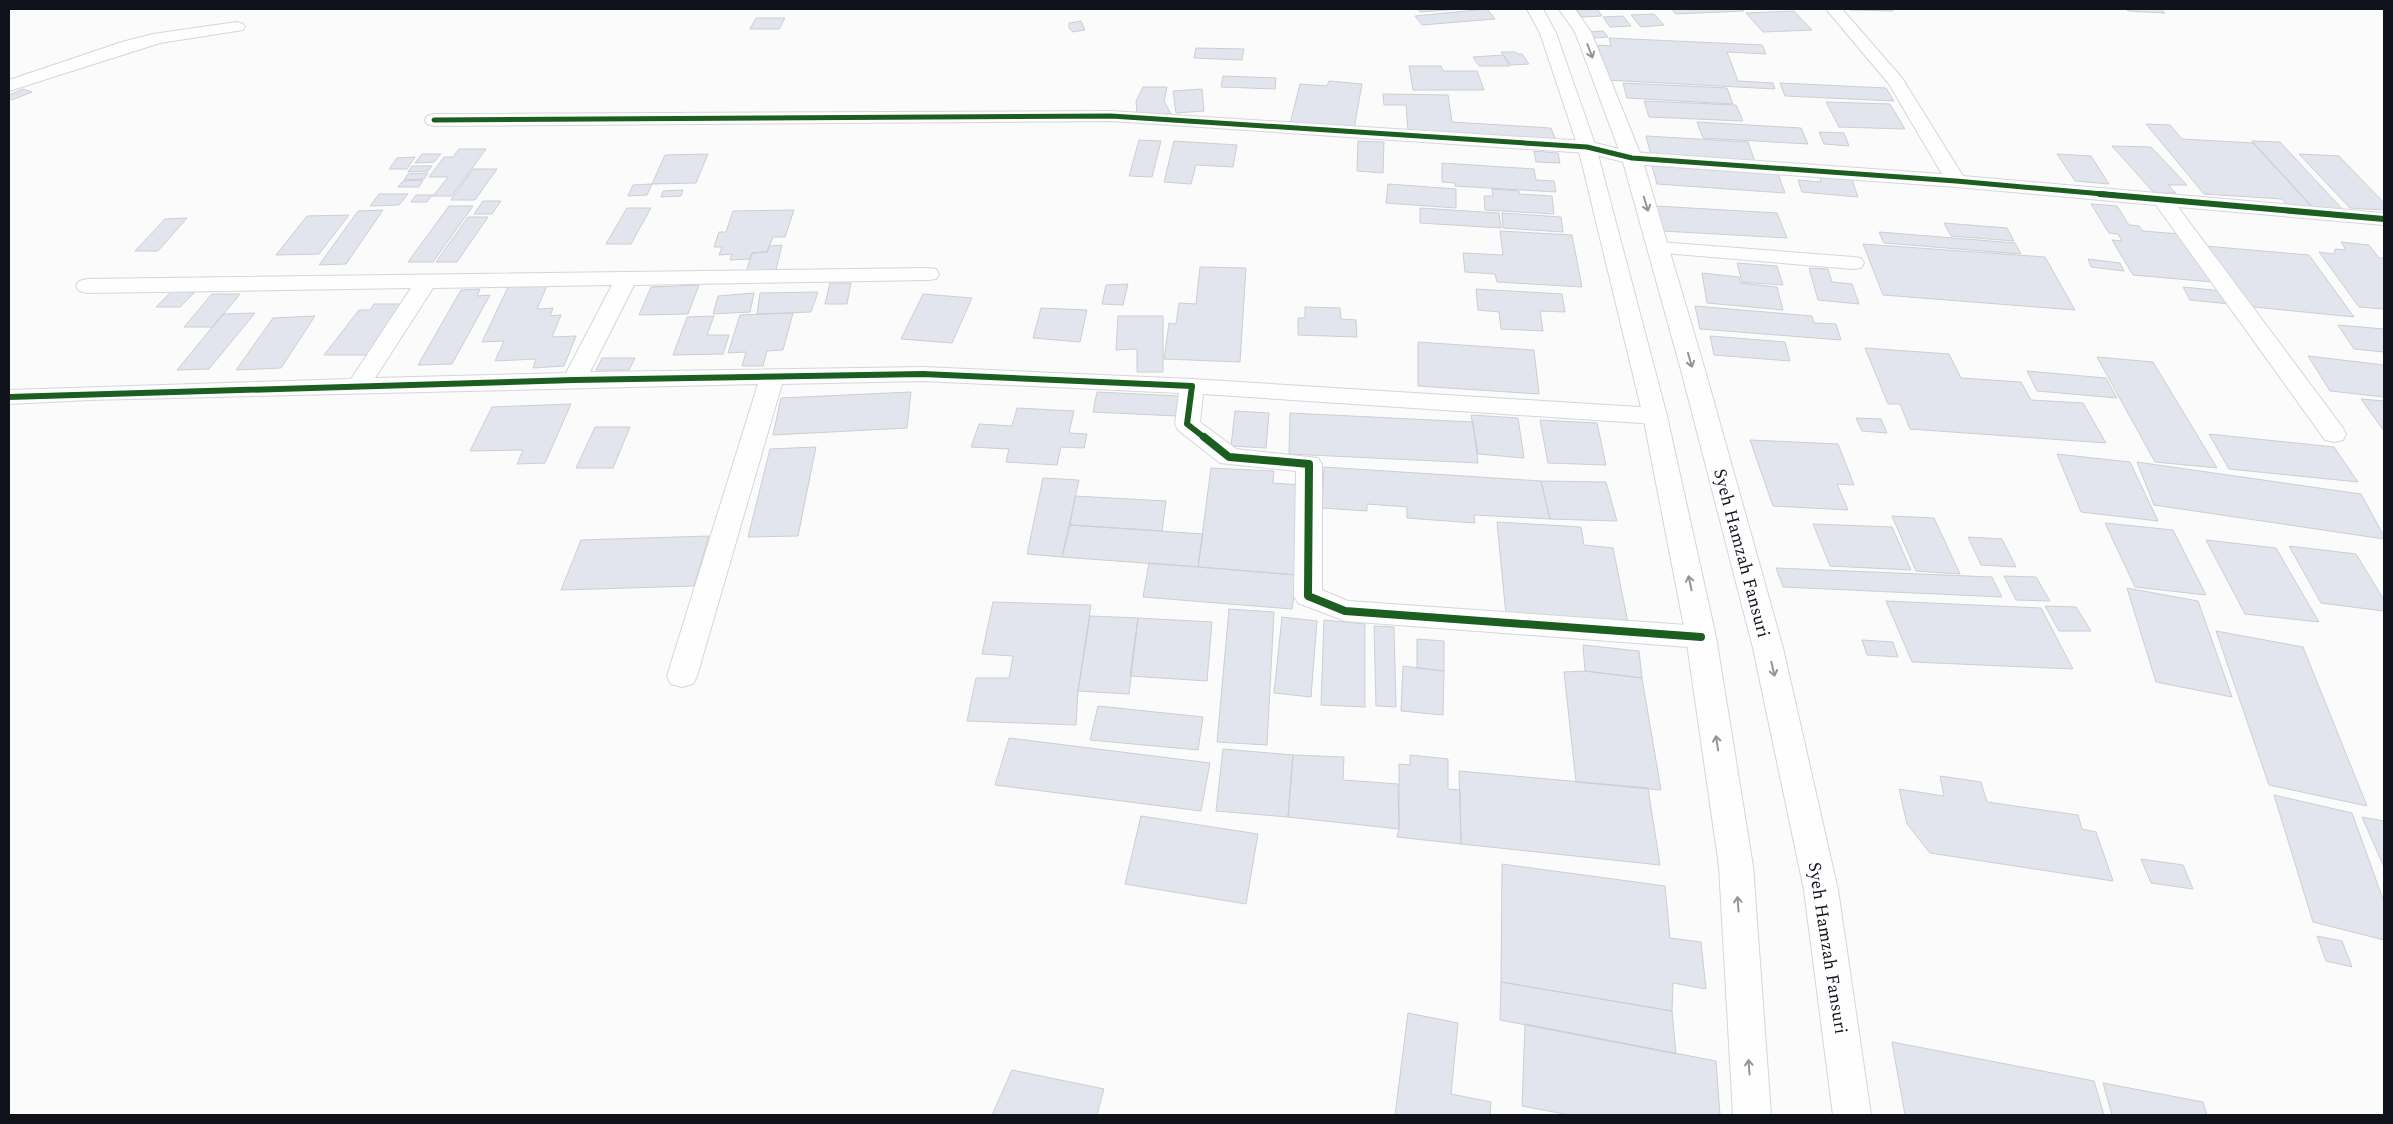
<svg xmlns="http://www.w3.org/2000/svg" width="2393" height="1124" viewBox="0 0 2393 1124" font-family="Spectral,serif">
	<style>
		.building { fill: #e2e5ed; stroke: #ccced2 }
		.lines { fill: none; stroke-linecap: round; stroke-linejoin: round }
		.street-casing { stroke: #d4d6db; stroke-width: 2 }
		.secondary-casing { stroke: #d4d6db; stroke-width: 2 }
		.street { fill: #fefefe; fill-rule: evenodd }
		.secondary { fill: #fefefe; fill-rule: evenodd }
		.cycleway-far2-casing { stroke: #fff; stroke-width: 7 }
		.cycleway-far1-casing { stroke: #fff; stroke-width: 9 }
		.cycleway-casing { stroke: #fff; stroke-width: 11 }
		.cycleway-far2 { stroke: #1b5e20; stroke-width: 5 }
		.cycleway-far1 { stroke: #1b5e20; stroke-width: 6 }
		.cycleway { stroke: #1b5e20; stroke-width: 8 }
		.oneway { stroke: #939498 }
		.labels { text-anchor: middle; stroke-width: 5; stroke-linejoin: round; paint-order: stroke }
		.street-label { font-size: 18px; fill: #10131c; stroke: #fff }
	</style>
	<rect width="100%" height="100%" fill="#fbfbfb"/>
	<!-- building -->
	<path class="building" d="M1418,9H1460L1420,12Z
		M1487,9L1495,19L1422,25L1415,16Z
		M1577,9H1597L1602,16L1582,17Z
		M1672,9H1742L1744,11L1676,14Z
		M1849,9H1891L1893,11L1851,10Z
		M2126,9H2161L2165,13L2128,11Z
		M1794,11L1812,30L1763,32L1746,13Z
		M1654,14L1664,25L1641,27L1631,15Z
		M1623,16L1631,26L1610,27L1603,17Z
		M756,18H785L779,29H750Z
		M1081,21L1085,30L1073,32L1069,28V23Z
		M1603,31L1608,37L1595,38L1590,32Z
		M1609,38L1762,45L1766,54L1727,52L1738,81L1773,83L1775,89L1606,80L1598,45L1611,46Z
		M1196,48L1244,49L1242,60L1194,58Z
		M1501,52H1515L1518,54H1522L1529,64L1511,65Z
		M1503,55L1510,66H1479L1473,57Z
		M1409,66H1441L1443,71H1477L1484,90H1413Z
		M1223,76L1276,78L1275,89L1221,87Z
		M1329,81L1362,84L1354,129L1290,124L1300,84L1327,86Z
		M1623,83L1727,88L1733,104L1627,98Z
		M1780,83L1886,88L1894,101L1785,96Z
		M1143,87H1167L1164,101L1171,114H1137L1136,101Z
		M23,89L32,92L12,100L9,98V95Z
		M1202,89L1204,111L1176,113L1173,91Z
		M1383,94L1448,95L1452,122L1551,128L1556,141L1408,131L1406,105H1384Z
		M1644,101L1736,105L1743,121L1649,117Z
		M1826,102L1890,104L1905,129L1839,127Z
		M1697,122L1801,128L1808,144L1703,138Z
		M2146,124L2170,125L2182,139L2253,143L2312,207L2288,206L2282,199L2204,194Z
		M1819,132L1844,133L1849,146L1824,144Z
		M1646,136L1748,142L1755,162L1651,155Z
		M1139,140L1161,141L1152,177L1129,176Z
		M1174,141L1237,145L1233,167L1196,165L1191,184L1164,182Z
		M1358,141L1384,142L1383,173L1357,171Z
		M2252,141L2280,142L2345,212L2315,210Z
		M2112,146L2151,147L2187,185H2168L2176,193H2154Z
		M459,149H486L452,196H431L427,202H411L416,195H434L448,177H429L444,157H453Z
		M1534,151L1558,153L1560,163L1536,162Z
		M422,154H441L434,162L415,163Z
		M708,154L696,183L652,184L665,155Z
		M2057,154L2091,156L2109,184L2075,181Z
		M2299,154L2339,156L2384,203V210L2350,208Z
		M415,157L407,169H389L397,158Z
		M1442,163L1534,169L1536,180L1554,181L1556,192L1455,186V183L1442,182Z
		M412,166H432L428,171L408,172Z
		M1652,166L1778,174L1785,193L1657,184Z
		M473,169H497L475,200H451Z
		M428,173L424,179L404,180L408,174Z
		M1820,177L1852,180L1858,197L1802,192L1798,180L1821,182Z
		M423,180L419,187H398L403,181Z
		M652,184L647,195L628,196L633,185Z
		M1388,184L1456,189V208L1386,203Z
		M1492,189L1519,191V194L1552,196L1554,214L1485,210L1484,196H1493Z
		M683,190L681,196L661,197L663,191Z
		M379,194H408L399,205L370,206Z
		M483,201H501L492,214H474Z
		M2091,204L2117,206L2129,225L2139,226L2143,231L2180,234L2212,282L2133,275L2112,240L2122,241L2118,234L2109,233Z
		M449,206H473L433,262H408Z
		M1656,206L1777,213L1787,238L1662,231Z
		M627,208H651L631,244H606Z
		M1420,208L1499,213L1501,228L1420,223Z
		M383,210L346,264L319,265L358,211Z
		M794,210L785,237H773L767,252L752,253L750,259L730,260L732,254L719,255L722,247H714L719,232H726L733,211Z
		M1502,213L1561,217L1563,232L1503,228Z
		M349,215L319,254L276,255L307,216Z
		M468,217H488L457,262H436Z
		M187,218L158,251H135L165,219Z
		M1944,223L2007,228L2014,241L1951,236Z
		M1500,231L1572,235L1582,287L1497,282L1495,274L1465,272L1463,253L1503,255Z
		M1879,232L2015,243L2021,254L1884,243Z
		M2341,242L2369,245L2379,258H2384V309L2359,307L2319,252L2334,254L2335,249L2346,250Z
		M1863,244L2045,257L2075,310L1883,295Z
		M782,245L775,274L745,275L752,253L767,252L769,246Z
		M2205,246L2309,255L2354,317L2244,306Z
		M2088,259L2120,263L2124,271L2091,267Z
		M1737,263L1777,266L1783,285L1742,282Z
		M1200,267L1246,268L1240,362L1164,359L1169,323L1176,324L1179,303L1196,304Z
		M1809,268L1828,269L1832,282L1852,284L1859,304L1818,300Z
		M1702,273L1739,277L1740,283L1777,287L1783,310L1707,303Z
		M548,283L537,309L553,308L550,316L561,315L552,337L576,336L564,366L533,368L536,359L495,361L504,341L482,342L509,285Z
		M830,283H851L847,304H825Z
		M1128,284L1123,305L1102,304L1106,285Z
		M699,285L688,314L639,315L651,287Z
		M2183,287L2223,291L2230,304L2190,300Z
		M480,289L477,296L490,295L452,364L418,365L461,290Z
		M1476,289L1562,294L1565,312L1540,311L1543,331L1501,329L1499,312L1478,310Z
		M172,291L195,292L180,307H156Z
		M818,292L811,312L757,314L760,293Z
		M754,293L750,312L713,314L718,296Z
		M212,294H240L213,327H184Z
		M923,294L972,298L952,343L901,339Z
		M374,304H405L368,355H324L359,310H370Z
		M1695,306L1812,316L1814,323L1836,324L1841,340L1700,329Z
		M1305,307L1340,308L1341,319L1356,320L1357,337L1298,335V318H1305Z
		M1041,308L1087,310L1080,342L1033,338Z
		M255,313L209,369L177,370L223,314Z
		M793,313L783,350L767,351L763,366H742L746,352L728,353L740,315Z
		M315,316L281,368L236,370L273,318Z
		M714,316L707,335H729L723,354L673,355L687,317Z
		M1118,316H1163V372H1137V349L1116,350Z
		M2338,325L2384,329V352L2354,349Z
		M1710,336L1785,342L1790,361L1714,355Z
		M1418,342L1534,350L1539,394L1418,386Z
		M1865,348L1949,354L1961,378L2021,382L2031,400L2083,403L2106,443L1910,429L1900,404H1888Z
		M2308,356L2384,365V397L2330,391Z
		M2097,357L2153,362L2217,468L2155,462Z
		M602,358H635L629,370H596Z
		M2027,371L2106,378L2117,398L2037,391Z
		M911,392L907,428L773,435L781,398Z
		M1097,392L1180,396L1177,416L1093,412Z
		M2361,399L2384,401V431Z
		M571,404L545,463L517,464L523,450L470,451L492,407Z
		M1017,408L1074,411L1069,433L1087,434L1084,448L1061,447L1057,465L1006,462L1009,449L971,447L979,424L1012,426Z
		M1235,411L1269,413L1266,448L1231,446Z
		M1290,413L1473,422L1478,463L1289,454Z
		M1471,415L1518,418L1524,458L1478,454Z
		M1856,418L1881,419L1887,433L1862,431Z
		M1540,420L1597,423L1606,465L1548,463Z
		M595,427H630L613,468H576Z
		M2209,434L2334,447L2358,482L2229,469Z
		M1750,440L1838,444L1854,485L1837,484L1848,510L1773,506Z
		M816,447L798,536L748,537L770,449Z
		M2057,454L2130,462L2158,521L2081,512Z
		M2137,462L2361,494L2384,536V539L2154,505Z
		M1324,467L1541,481L1550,519L1474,515L1475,523L1407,518V507L1367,504V511L1322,508Z
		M1211,468L1274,471L1273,483L1300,485L1297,575L1198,567Z
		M1043,478L1079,480L1062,557L1027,554Z
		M1541,481L1606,482L1617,521L1550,519Z
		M1075,496L1166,501L1162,531L1070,525Z
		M1892,516L1934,518L1960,574L1916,571Z
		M1497,522L1581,527L1584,545L1613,548L1628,623L1506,615Z
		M2105,523L2173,530L2206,595L2135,587Z
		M1813,524L1892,527L1911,570L1830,566Z
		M1070,525L1203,534L1198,567L1062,557Z
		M709,536L694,586L561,590L581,540Z
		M1968,537L2002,539L2016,567L1981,565Z
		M2206,540L2276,548L2319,622L2245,614Z
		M2289,546L2356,554L2384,600V611L2321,603Z
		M1149,563L1297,575L1292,609L1143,597Z
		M1776,568L1992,577L2002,597L1783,587Z
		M2004,576L2036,577L2050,601L2016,600Z
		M2127,588L2198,601L2232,697L2156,682Z
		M1886,601L2041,608L2073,669L1912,662Z
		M993,602L1091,605L1078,691L1076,725L967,721L976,678H1009L1013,656L982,654Z
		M2045,606L2076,607L2091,631H2059Z
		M1229,609L1274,612L1267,745L1217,742Z
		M1090,616L1138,618L1129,694L1078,691Z
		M1282,617L1317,621L1311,697L1274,693Z
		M1138,618L1212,622L1207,681L1130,676Z
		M1324,620L1365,624V707L1321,705Z
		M1374,626L1394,627L1396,707L1376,706Z
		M2216,631L2303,647L2367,806L2269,785Z
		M1417,639L1444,641V671L1417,668Z
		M1862,640L1893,642L1898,657L1867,655Z
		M1583,645L1639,651L1642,678L1585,671Z
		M1403,666L1444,671L1443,715L1401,711Z
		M1585,671L1642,678L1661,790L1576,782L1564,672Z
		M1098,706L1203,717L1198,750L1090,740Z
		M1009,738L1210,763L1201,811L995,785Z
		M1223,749L1293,755L1288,817L1216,811Z
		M1293,755L1344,757L1343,780L1398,784L1399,829L1288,817Z
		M1410,755L1448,759V789L1460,790L1461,844L1397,837L1399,829V764L1410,765Z
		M1459,771L1648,788L1660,865L1461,844Z
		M1940,776L1981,782L1987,802L2078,815L2082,829L2096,832L2113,881L1930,853L1907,824L1899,789L1944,796Z
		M2274,795L2352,813L2384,902V940L2313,922Z
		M1141,816L1258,834L1246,904L1125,884Z
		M2362,817L2384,821V867Z
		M2141,859L2183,865L2193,889L2151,883Z
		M1502,864L1665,886L1670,938L1701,942L1706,989L1673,983L1672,1011L1501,982Z
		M2317,936L2342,941L2352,967L2326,961Z
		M1501,982L1672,1011L1676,1054L1500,1020Z
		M1408,1013L1458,1023L1451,1094L1491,1102L1490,1115H1395Z
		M1525,1024L1716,1061L1720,1115H1569L1522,1106Z
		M1892,1042L2094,1081L2104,1115H1905Z
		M1012,1070L1104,1089L1097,1115H992Z
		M2103,1083L2203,1102L2207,1115H2112Z"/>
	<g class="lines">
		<defs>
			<path id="street" d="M1826,9H1842L1902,78L1963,176L2384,213V225L2178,207L2343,428L2346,434L2343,440L2334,442L2325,440L2156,205L1956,187L1632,164L1587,153L1111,121L434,126L427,124L425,120L427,116L434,114L1111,111L1587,141L1632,152L1942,174L1889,84Z
				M237,22L243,24L245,27L243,30L160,43L9,91V80L122,42L153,34Z
				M1659,242L1853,257L1861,258L1864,263L1861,268L1853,269L1652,252L1648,248L1652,244Z
				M928,268L936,269L939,274L936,279L928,280L634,285L590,372L923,367L1192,379L1655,408L1664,411L1667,416L1664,421L1655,424L1203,394L1200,422L1236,449L1318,458L1322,464V590L1348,601L1701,626L1711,629L1716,637L1711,645L1701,648L1345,621L1298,603L1294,596L1296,471L1220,463L1178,430L1175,424L1179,393L923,381L782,384L697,676L693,684L682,687L671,684L667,676L758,384L89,400L9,404V390L351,379L411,288L87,293L79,291L76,286L79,281L87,279ZM612,285L566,373L375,378L433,288Z"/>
			<path id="secondary" d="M1527,9H1543L1556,33L1596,147L1667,416L1716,637L1753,866L1771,1115H1733L1719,866L1686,637L1643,416L1578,147L1540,33Z
				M1559,9H1575L1591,32L1642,158L1705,370L1783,648L1838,890L1871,1115H1833L1804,890L1753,648L1681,370L1622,158L1575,32Z"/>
		</defs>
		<!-- street casing -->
		<use href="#street" class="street-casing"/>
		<!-- secondary casing -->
		<use href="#secondary" class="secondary-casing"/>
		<!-- street -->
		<use href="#street" class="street"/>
		<!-- secondary -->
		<use href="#secondary" class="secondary"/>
		<defs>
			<path id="cycleway-far2" d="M434,120L1111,116L1587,147L1632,158L1956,181L2114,195"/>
			<path id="cycleway-far1" d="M2100,194L2384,219
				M9,397L574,380L923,374L1192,386L1187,424L1205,438"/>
			<path id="cycleway" d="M1204,437L1229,457L1309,464L1308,596L1345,611L1701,637"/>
		</defs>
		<!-- cycleway-far2 casing -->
		<use href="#cycleway-far2" class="cycleway-far2-casing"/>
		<!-- cycleway-far1 casing -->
		<use href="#cycleway-far1" class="cycleway-far1-casing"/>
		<!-- cycleway casing -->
		<use href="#cycleway" class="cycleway-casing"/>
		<!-- cycleway-far2 -->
		<use href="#cycleway-far2" class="cycleway-far2"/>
		<!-- cycleway-far1 -->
		<use href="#cycleway-far1" class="cycleway-far1"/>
		<!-- cycleway -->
		<use href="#cycleway" class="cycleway"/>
	</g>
	<!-- one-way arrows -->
	<defs><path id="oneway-shaft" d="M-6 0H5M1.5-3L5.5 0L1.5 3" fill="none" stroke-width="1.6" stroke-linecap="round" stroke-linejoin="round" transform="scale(1.25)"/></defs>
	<g class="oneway">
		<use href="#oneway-shaft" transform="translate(1590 51) rotate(69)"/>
		<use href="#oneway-shaft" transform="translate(1646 204) rotate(73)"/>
		<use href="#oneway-shaft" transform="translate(1690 360) rotate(74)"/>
		<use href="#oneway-shaft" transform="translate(1690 583) rotate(-102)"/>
		<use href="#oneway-shaft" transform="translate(1773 669) rotate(77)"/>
		<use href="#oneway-shaft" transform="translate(1717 743) rotate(-99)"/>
		<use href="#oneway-shaft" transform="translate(1738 904) rotate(-94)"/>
		<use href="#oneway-shaft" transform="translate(1749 1067) rotate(-94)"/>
	</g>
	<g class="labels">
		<!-- street labels -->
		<g class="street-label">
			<text transform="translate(1742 553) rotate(75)" y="6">Syeh Hamzah Fansuri</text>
			<text transform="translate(1828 948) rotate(81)" y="6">Syeh Hamzah Fansuri</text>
		</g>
	</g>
	<!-- border -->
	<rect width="2393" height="1124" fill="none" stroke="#10131c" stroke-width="20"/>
</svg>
